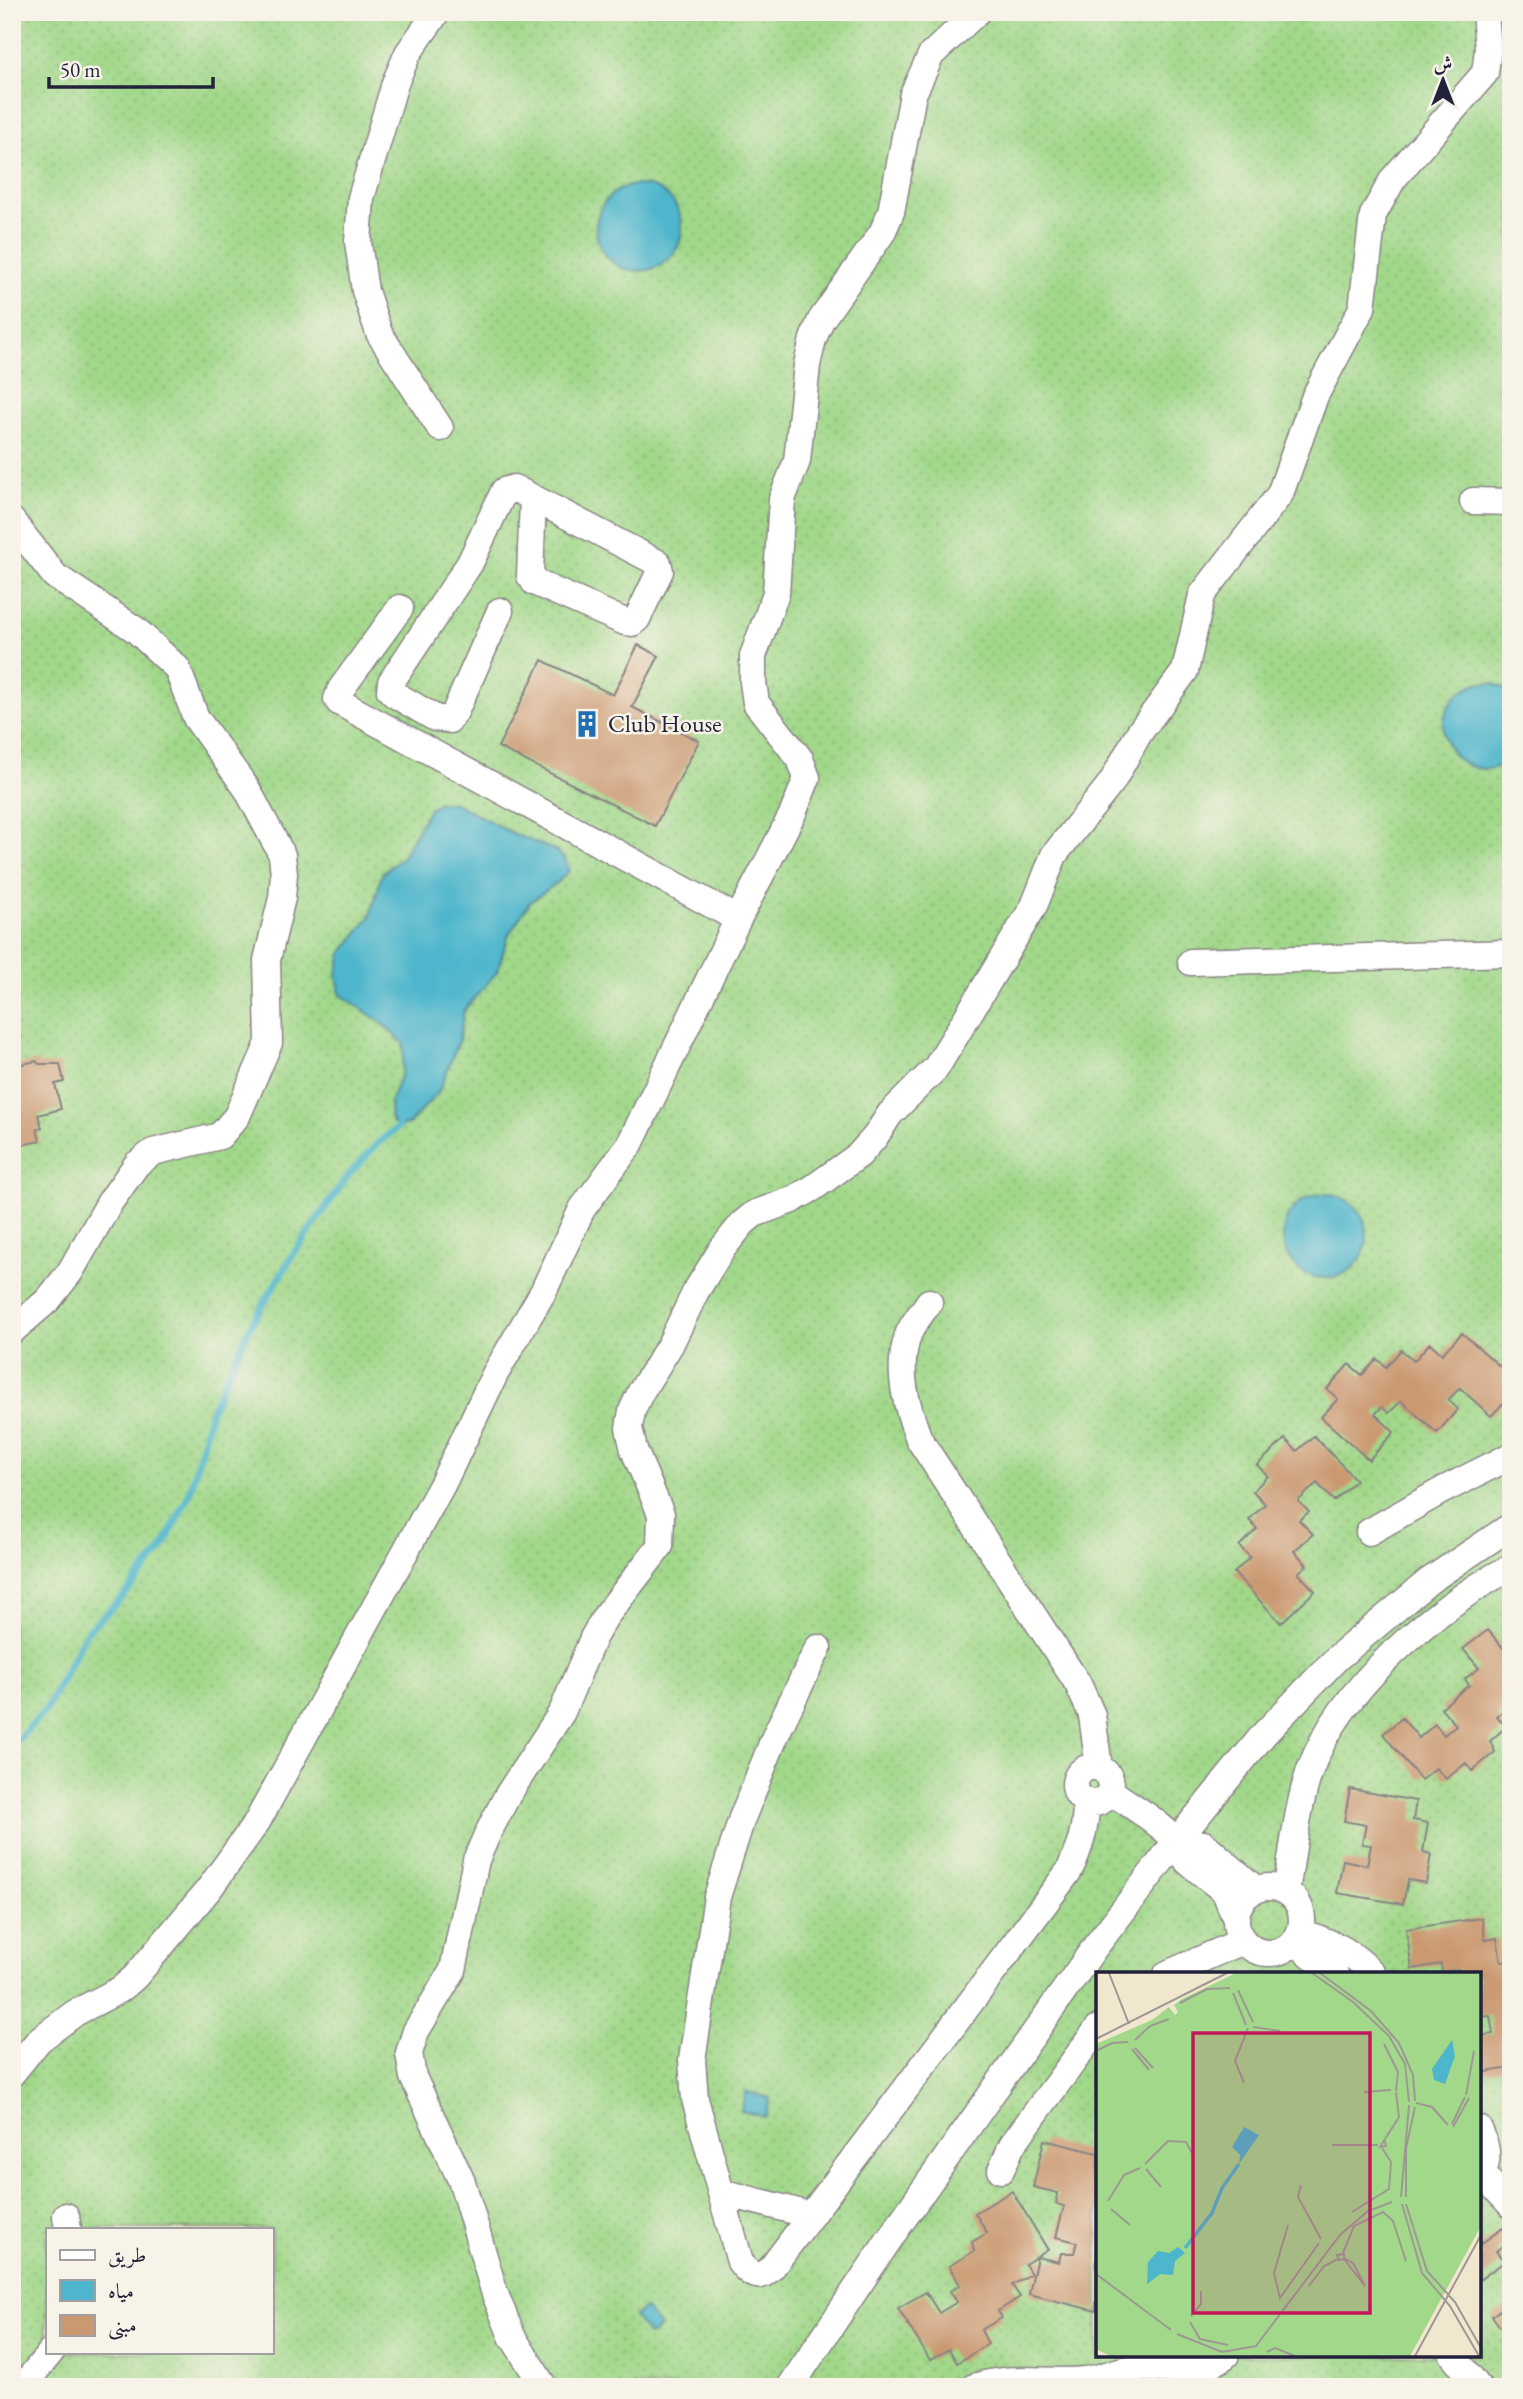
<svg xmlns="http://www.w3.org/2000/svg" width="1523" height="2399" viewBox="0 0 1523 2399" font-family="'EB Garamond',Amiri,serif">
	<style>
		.grass { fill: url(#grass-dots); stroke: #627d62; stroke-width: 2; fill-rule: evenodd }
		.water { fill: #4eb6cc; stroke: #386c84; stroke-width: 2 }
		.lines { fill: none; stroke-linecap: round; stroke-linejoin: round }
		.stream { stroke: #4eb6cc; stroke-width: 7 }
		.building { fill: #ca9971 }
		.minor-casing { stroke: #898484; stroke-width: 29 }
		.minor { stroke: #fff; stroke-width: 26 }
		.labels { text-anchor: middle; stroke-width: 5; stroke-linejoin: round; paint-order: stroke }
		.poi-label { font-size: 24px; fill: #22223b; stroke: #f7f3e8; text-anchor: start }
		.inset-river { fill: none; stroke: #4eb6cc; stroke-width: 3.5 }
		.inset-road { fill: none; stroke: #9e9893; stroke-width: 2 }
		.view { fill: #c2185b; fill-opacity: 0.15; stroke: #c2185b; stroke-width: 3.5 }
		.inset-edge { fill: none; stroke: #22223b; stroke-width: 3.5 }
	</style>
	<defs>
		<pattern id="grass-dots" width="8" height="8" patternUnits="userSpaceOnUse" patternTransform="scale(1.75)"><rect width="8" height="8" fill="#a1d88a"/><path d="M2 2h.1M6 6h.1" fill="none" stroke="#8ab978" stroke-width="1.8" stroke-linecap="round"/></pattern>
	</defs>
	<rect width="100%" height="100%" fill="#f7f3e8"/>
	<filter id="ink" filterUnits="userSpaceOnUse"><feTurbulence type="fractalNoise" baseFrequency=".0143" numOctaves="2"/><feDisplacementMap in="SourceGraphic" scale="14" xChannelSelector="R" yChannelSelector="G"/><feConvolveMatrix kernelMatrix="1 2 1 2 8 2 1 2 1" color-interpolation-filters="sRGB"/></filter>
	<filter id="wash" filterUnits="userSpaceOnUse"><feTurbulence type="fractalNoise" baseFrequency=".00686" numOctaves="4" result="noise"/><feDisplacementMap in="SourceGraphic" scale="28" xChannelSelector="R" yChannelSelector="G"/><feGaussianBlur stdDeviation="1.57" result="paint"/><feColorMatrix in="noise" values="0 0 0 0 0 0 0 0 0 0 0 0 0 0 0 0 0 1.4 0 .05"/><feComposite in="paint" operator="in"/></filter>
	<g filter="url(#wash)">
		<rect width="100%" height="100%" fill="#f0e7ce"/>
		<!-- grass -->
		<path class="grass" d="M12,12H1511V2387H12ZM1098,1974H1479V2355H1098ZM47,2229H271V2352H47Z"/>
		<!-- water -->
		<path class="water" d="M596 228a43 43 0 1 1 86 0a43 43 0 1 1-86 0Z
			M1478,683H1492L1511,691V761C1454,795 1410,709 1478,683Z
			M440,802L455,803L514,834L554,850L565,859L569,871L557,883L530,902L509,934L497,972L464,1010L459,1040L439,1091L409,1124L398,1127L391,1121L390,1103L402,1072L404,1044L382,1023L340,994L337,974L342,953L370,917L382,874L402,857L429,809Z
			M1283 1236a42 42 0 1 1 84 0a42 42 0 1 1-84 0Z
			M746,2092L770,2098L766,2117L741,2111Z
			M645,2308L660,2327L649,2336L634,2317Z"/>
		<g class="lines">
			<!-- stream -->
			<path class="stream" d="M12,1746L45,1711L87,1631L123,1597L163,1548L190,1492L211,1410L249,1329L292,1256L347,1177L377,1144L398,1127"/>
		</g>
		<g id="blocks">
			<!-- building -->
			<path class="building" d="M638,645L659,656L632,707L699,741L655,826L498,747L542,660L613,695Z
				M36,1061L39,1064H60L64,1082L55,1084L61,1109L38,1115L42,1128L37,1129L40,1141L12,1147L13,1066Z
				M1462,1333L1511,1376V1395L1491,1416L1460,1388L1448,1400L1458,1409L1437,1433L1401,1401L1389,1413L1382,1407L1375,1414L1394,1432L1369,1460L1321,1417L1338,1399L1327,1389L1349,1364L1362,1375L1377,1359L1386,1367L1401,1350L1414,1361L1430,1343L1442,1354Z
				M1314,1436L1356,1480L1334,1501L1317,1483L1298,1501L1309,1512L1299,1520L1313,1534L1294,1551L1307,1565L1298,1573L1315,1591L1281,1623L1234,1573L1250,1557L1239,1546L1257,1529L1249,1520L1265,1504L1253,1491L1268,1476L1257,1465L1285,1439L1297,1451Z
				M1488,1630L1511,1657V1685L1502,1692L1511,1705L1497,1716L1506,1727L1490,1741L1495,1752L1472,1771L1466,1763L1446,1779L1436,1768L1421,1780L1383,1734L1402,1718L1419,1738L1435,1724L1444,1735L1456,1725L1441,1708L1469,1685L1465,1679L1479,1668L1463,1649Z
				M1350,1789L1416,1801L1413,1820L1428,1823L1423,1852L1431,1854L1426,1883L1408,1880L1403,1904L1337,1893L1343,1860L1367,1865L1371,1845L1362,1844L1366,1825L1344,1821Z
				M1482,1918L1485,1940L1497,1938L1501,1962L1511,1961V2068L1479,2073V2036L1493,2034L1490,2016L1479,2017V1974H1460L1459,1969L1442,1972L1441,1964L1412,1969L1406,1929Z
				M1044,2140L1098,2153L1096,2311L1029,2294L1037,2257L1059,2262L1061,2253H1074L1077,2242L1056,2237L1064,2206L1056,2204L1058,2193L1033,2187Z
				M1012,2191L1048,2250L1025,2264L1031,2274L1012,2285L1020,2297L998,2311L1002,2318L981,2330L988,2344L957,2363L949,2349L930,2360L898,2308L926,2292L939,2313L957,2302L950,2291L960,2285L949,2266L974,2251L972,2242L987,2233L975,2213Z
				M1503,2228L1511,2240L1496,2251L1504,2262L1479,2280V2245Z
				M1511,2302V2341L1492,2316Z"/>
		</g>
	</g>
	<g filter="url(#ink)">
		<use href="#blocks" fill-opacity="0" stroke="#898484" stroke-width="2"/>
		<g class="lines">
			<defs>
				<path id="minor" d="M437,12L408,53L395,83L361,198L358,242L365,291L379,333L440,428
					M1473,501L1511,502
					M12,521L55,576L136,630L177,668L196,718L247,789L282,855L284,874L282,898L267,960L269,1043L237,1116L220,1136L153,1152L137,1164L110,1202L70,1272L48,1300L12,1331
					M530,576L533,498
					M400,608L341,689L337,699L339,702L738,919
					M500,611L455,712L449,720L435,718L394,694L390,690L391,682L470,563L504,491L514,488L658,563L660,571L637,619L632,623L625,622L534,582
					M1191,962L1511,953
					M929,1302C923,1312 912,1324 908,1335C896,1371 906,1405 919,1439L1078,1684L1092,1715L1099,1768
					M1369,1532L1443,1490L1511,1456
					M818,1648L776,1734L742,1818L717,1897L692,2060L695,2099L740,2262C750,2276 760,2281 773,2266L1069,1871C1080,1848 1086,1828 1086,1803
					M1075 1785a18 18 0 1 1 36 0a18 18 0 1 1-36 0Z
					M1110,1791L1150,1818L1172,1836L1188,1862L1225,1892L1235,1917
					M1172,1836L1204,1844L1255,1889
					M1236 1920a33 33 0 1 1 66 0a33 33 0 1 1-66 0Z
					M1286,1891C1293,1851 1297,1808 1310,1770C1340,1687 1435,1608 1511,1567
					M1300,1932C1331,1942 1351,1950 1373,1974
					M1294,1941L1335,1974
					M1167,1974L1243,1941
					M12,2073L39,2040L75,2013L121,1989L135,1977L209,1889L257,1822L443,1483L495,1374L543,1292L582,1209L630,1144L738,919L793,813L807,778L800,759L756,703L753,682V656L776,593L782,499L797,461L807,365L813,339L821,320L882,233L891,212L913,94L931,55L977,12
					M1479,2129C1486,2145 1490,2158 1482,2174H1479
					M1001,2170L1012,2145L1098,2028
					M1482,2174L1511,2205
					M721,2192L810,2215
					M66,2216L68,2229
					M1453,2355L1478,2387
					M22,2387L51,2352
					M544,2387L512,2336L495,2294L462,2182L413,2077L409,2053L416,2031L453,1970L476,1860L486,1837L507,1796L562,1712L593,1638L605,1617L660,1546L661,1514L634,1450L629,1428L632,1411L640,1393L670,1345L696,1291L722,1249L743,1223L754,1214L792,1200L813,1188L859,1155L875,1137L890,1114L936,1068L1034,906L1054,855L1112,782L1139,733L1185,671L1202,595L1280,494L1315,396L1362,308L1373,215L1393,179L1485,73L1488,49L1485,12
					M790,2387L899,2225L1095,1947L1175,1843L1264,1734L1337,1658L1429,1581L1511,1526
					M974,2387C1013,2374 1046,2384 1086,2380C1104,2378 1120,2368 1139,2368C1171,2368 1198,2378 1226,2355"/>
			</defs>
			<!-- minor casing -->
			<use href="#minor" class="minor-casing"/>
			<!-- minor -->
			<use href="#minor" class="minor"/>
		</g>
	</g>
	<!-- icons -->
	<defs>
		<symbol id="building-bare" viewBox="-9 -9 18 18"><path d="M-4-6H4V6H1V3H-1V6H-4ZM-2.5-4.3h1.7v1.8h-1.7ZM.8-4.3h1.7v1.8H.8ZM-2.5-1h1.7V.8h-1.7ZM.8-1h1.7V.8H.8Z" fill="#1f6fb2" stroke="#f7f3e8" stroke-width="2.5" paint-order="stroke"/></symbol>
	</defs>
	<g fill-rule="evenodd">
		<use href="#building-bare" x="568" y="705" width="38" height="38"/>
	</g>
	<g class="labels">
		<!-- poi labels -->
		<g class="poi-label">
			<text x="608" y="732">Club House</text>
		</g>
	</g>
	<!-- overview -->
	<g transform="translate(1096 1972)">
		<rect width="385" height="385" fill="#f0e7ce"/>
		<path d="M140,1H385V254L314,384H14L0,377V72L56,48L73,35L79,43L82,40L78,33L86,27Z" fill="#a1d88a"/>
		<path d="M356,68L359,84L349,112L338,108L336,97ZM148,155L163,163L143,192L144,183L136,175ZM82,275L89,281L79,289L77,303L64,302L51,312L52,290L62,279L73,281Z" fill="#4eb6cc"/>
		<path class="inset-river" d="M89,276L116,241L126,216L143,192"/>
		<path class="inset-road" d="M13,1L33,52M216,1L257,30L293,64L309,92L313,130M224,1L275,39L303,71L317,103L319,129M142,18L157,50M137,21L150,53M84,31L111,17L134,16M157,55L184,59M0,67L131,1M39,68L54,54L73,47M288,72L302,100L300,119M39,76L57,96M36,77L53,98M0,79L16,71L32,70M148,111L139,89L152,56M268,120L295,118M370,123L378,79M320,131L336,135L352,153M356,152L369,125M357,155L373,126M289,169L290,174L284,175L303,145L300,120M236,173H282M49,192L72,169L90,170L96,181M50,197L65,215M205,213L202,225L225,267M305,225L313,133M310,225V176L319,135M12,229L28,203L44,196M306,232L326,301L354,334L383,384M310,232L331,299L359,330L385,376M15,237L34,253M256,240L293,217L295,190L286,176M192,253L178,301L184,326L223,271M247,281L258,254L287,240L297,249L310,289M248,287L243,288L241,283L248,282V287L269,314L257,291L248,286M0,302L75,358M213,314L228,294L242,287M95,344L105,332V319M94,350L104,367L132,373M81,362L126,380L160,374L244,263L272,239L296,230M171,380L179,376L199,384M319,384L385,263"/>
		<path class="view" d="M97,61H274V341H97Z"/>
		<rect width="385" height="385" class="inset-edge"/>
	</g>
	<!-- margin -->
	<rect width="1523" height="2399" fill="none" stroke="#f7f3e8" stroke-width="42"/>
	<!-- legend -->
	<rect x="46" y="2228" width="228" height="126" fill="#f7f3e8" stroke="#a29fa3" stroke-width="2"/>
	<rect x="60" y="2250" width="35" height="10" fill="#ffffff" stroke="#a29fa3" stroke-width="2"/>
	<text x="108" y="2262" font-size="21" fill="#22223b">طريق</text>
	<rect x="60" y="2280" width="35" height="21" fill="#4eb6cc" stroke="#a29fa3" stroke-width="2"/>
	<text x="108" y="2298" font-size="21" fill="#22223b">مياه</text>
	<rect x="60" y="2315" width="35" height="21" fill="#ca9971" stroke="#a29fa3" stroke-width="2"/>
	<text x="108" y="2332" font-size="21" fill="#22223b">مبنى</text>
	<!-- north arrow -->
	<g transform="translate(1443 80)" stroke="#f7f3e8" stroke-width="5" paint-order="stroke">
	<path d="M0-5L12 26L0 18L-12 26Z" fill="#22223b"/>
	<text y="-10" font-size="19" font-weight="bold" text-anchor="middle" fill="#22223b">ش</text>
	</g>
	<!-- scale -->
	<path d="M49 77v10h164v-10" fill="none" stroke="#22223b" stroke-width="3.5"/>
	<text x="60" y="77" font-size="21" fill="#22223b" stroke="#f7f3e8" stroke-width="5" paint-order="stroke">50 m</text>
</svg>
